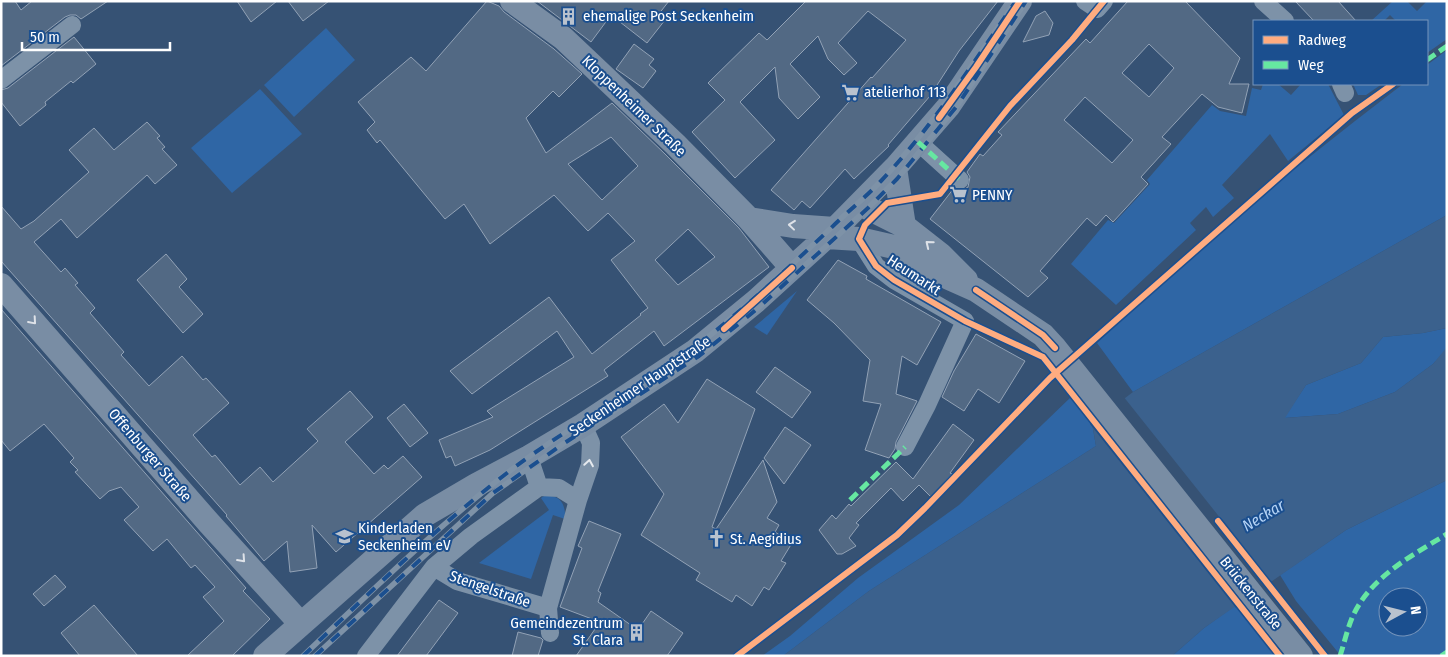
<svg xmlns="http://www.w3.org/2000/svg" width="1448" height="657" viewBox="0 0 1448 657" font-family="'Fira Sans Condensed',sans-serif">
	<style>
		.green { fill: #2f66a5; fill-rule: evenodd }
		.water { fill: #3b618d }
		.pier { fill: #365274 }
		.building { fill: #526984; stroke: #92a2b6; fill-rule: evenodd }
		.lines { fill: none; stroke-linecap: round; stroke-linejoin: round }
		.street { stroke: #7d92a8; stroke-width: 18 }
		.secondary { stroke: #798da4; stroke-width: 24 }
		.rail-casing { stroke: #7e92a7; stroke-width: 5.5 }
		.rail { stroke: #1b4f8f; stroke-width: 4; stroke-dasharray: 11; stroke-linecap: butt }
		.quiet { stroke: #66e7a1; stroke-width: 5; stroke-dasharray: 10 5; stroke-linecap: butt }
		.cycleway-casing { stroke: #1b4f8f; stroke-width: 9 }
		.cycleway { stroke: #ffac80; stroke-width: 6 }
		.oneway { stroke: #dee2e8 }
		.oneway2 { stroke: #e5e9ee }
		.labels { text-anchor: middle; stroke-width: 4; stroke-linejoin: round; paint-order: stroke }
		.poi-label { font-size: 15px; fill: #fff; stroke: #1b4f8f; text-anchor: start }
		.street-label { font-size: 15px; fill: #fff; stroke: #1b4f8f }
		.water-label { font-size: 16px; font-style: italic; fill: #b5d3f5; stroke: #1b4f8f }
	</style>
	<rect width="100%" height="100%" fill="#365274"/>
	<!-- green -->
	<path class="green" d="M1393,1H1407L1417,11L1427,1H1447V39L1427,53V21H1396L1390,15L1384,21H1371Z
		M326,28L355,60L294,117L264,85Z
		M1447,50V215L1133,392L1097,343L1173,271L1259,197L1355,121L1403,84H1427V65Z
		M1263,84H1278L1291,95L1301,84H1328L1344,115L1288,161L1270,134L1222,185L1234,198L1213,217L1206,207L1190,223L1196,230L1116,305L1071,264L1108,220L1114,223L1150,184L1147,180L1212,105L1220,111L1246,116L1252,88L1261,90Z
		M1353,84H1382L1366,95H1358Z
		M260,89L302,134L232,193L191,148Z
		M797,291L767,335L754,327Z
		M1447,328L1446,350L1433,364L1395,392L1338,414L1284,418L1306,385L1361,363L1383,337L1423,333Z
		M1071,397L1092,423L1096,446L869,591L783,656H762L790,636L858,578L959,505Z
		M1447,480V656H1341L1296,601L1280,575L1346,530ZM1388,597H1418V627H1388Z
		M544,496C560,494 566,504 565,519L553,515L531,579L479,563L549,510L541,498Z
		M1240,602L1280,656H1172L1204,628Z"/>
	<!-- water -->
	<path class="water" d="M1447,215V328L1423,333L1383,337L1361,363L1306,385L1285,418L1338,414L1395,392L1433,364L1447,347V480L1346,530L1204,628L1172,656H783L869,591L1096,446L1092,423L1133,392Z"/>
	<!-- pier -->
	<path class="pier" d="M1123,396L1272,583L1236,608L1090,424V421Z"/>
	<!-- building -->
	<path class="building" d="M1,1H15L21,10L32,1H108L81,19L76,15H70L65,17L1,66Z
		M237,1H277L251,22Z
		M288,1H329L303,21Z
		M487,1L499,6L504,12L554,49L582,74L559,97L553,91L526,118L546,153L612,103L665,154L739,228L769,267L664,346L654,331L604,370L608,376L490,450L455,466L451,456L446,458L439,440L493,417L487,411L574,357L557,331L472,394L450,371L549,297L592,354L641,315L640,314L648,308L611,260L635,241L608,213L588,231L554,195L490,244L464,204L445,219L380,140L377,143L367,130L375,122L358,102L411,57L426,71ZM611,137L638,166L602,200L568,164ZM688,229L715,257L678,285L655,260Z
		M537,1H669L658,15L665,20L647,43L611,15L591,42Z
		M806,1H998L959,51L930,96L888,145L889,146L854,179L845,169L810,208L802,201L794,210L771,190L871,77L872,78L906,40L868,11L838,43L857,63L844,75L828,59L818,36L790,64L820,97L798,119L779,98L775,67L740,102L775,140L735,178L692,132L725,100L708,83L759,33L767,40Z
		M1128,1H1185L1240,58L1229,84H1249L1242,113L1218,107L1202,94L1162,137L1171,144L1141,177L1148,184L1113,222L1106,215L1096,226L1087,218L1040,271L1048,278L1028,297L930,219L954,188L963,190L968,187L970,177L967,172L980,154L983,156L1002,135L998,132L1086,39L1090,43ZM1149,44L1174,68L1149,97L1122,73ZM1085,97L1133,140L1112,163L1064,120Z
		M1295,1H1338L1356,21H1314Z
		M1045,11L1053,23L1049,35L1023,42L1036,16Z
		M74,37L96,64L73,83L71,81L45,102L46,105L20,126L1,102V90L8,88Z
		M634,44L654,59L649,65L656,71L643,88L616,69Z
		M147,122L160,136L157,138L165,147L162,149L177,165L155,184L147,175L77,238L61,219L34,242L61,272L65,268L78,283L75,285L95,308L90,313L124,352L121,355L149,386L182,356L203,380L206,378L229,403L193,435L212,457L215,455L240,485L260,467L273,482L318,441L307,429L350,391L373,417L345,442L374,474L384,465L388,469L403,456L422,477L336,552L312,525L317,568L290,572L287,541L264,561L226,516L227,515L1,261V206L21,229L34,221L89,172L69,150L94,128L114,150Z
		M166,254L187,279L179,287L203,314L183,333L137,280Z
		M838,260L867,276L866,279L941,322L917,365L902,356L896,394L917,401L896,442L895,449L889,458L865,450L881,404L863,401L870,360L834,323L807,300Z
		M1,309L246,588L243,591L270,619L232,656H187L224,621L203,597L215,587L195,565L191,568L167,539L153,551L124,520L139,507L121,487L109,491L100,499L75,472L78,470L70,462L74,458L44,424L10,451L1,440Z
		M976,334L1025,361L999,403L978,389L964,411L942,397L954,371Z
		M775,367L811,392L792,418L756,392Z
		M707,379L755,409L712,527L716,529L763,460L777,502L767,518L779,525L775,532L792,543L781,561L786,563L769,590L764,587L752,606L736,595L732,602L696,580L700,573L641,535L664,494L621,437L664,404L678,423Z
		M404,404L428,433L410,447L387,418Z
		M953,424L974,440L950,473L952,474L931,497L919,485L903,501L891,488L856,523L859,525L849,538L856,546L842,554H837L819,530L832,515L836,519L849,504L851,506L896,462L913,479Z
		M785,427L811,445L784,484L764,458Z
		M589,521L621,534L598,591L601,593L598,602L638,630L651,611L683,633L667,656H576L600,622L560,607L582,548L578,546Z
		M55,575L66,587L44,606L33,594Z
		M439,600L458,613L426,656H397Z
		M94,605L138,656H80L61,633Z
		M518,632L541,638L543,640L538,656H512Z"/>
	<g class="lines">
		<!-- street -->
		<path class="street" d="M1085,1L1097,9L1104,1
			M1263,1L1285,21
			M1,80L72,25
			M1341,84L1345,93
			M918,142L960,180
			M859,239L876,266L894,280L965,321L927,405L905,447
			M529,457L539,487
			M539,487L559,488L578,500
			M434,567L457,581L548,608L578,500L590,465L591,443L583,425
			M548,608L550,633
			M366,656L434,567L471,536L539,487"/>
		<!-- secondary -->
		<path class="secondary" d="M512,1L563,38L580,54L675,144L749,219L792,268
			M895,168L904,226
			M860,204L904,226L941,255L966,280
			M749,219L793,226L835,229
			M826,237L859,239L894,247L931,270L976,290L1043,335L1055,348L1301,656
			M1,285L209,523L300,623
			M265,656L425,515L476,485L529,457L583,425L695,351L756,301L835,229L895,168L948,107L1020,1"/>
		<defs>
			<path id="rail" d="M303,656C371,592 437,526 511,470C562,431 619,401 671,365C728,324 780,276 831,228C847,212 865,198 881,181C933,126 973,63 1016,1
				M315,656L493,493L563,444L699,356L757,309L868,208L897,179L957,106L1026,1"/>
		</defs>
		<!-- rail casing -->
		<use href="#rail" class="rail-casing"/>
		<!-- rail -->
		<use href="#rail" class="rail"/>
		<!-- quiet -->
		<path class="quiet" d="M1427,60L1447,46
			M918,142L959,179
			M850,500L905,447
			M1340,656C1344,644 1347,630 1352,618C1369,578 1411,556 1447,534
			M1441,656L1447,652"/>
		<defs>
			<path id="cycleway" d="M1104,1L1072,40L1010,106L940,194L887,203L865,225L859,239L876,266L894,280L965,321L1043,357L1280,656
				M939,118L976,67L1020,1
				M976,290L1043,335L1055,348
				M724,329L792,268
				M1218,521L1325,656
				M737,656L897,535L925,508L1050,378L1352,113L1393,84"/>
		</defs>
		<!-- cycleway casing -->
		<use href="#cycleway" class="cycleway-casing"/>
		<!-- cycleway -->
		<use href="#cycleway" class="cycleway"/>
	</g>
	<!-- one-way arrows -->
	<defs><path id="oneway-chevron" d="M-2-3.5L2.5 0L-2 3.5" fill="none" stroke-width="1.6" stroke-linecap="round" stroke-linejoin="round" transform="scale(1.25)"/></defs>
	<g class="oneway">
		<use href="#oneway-chevron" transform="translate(792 225) rotate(-174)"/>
		<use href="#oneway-chevron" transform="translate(929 244) rotate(-141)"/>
		<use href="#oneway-chevron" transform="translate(33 321) rotate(49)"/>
		<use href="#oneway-chevron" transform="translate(242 559) rotate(48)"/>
	</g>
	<use class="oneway2" href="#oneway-chevron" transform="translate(589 463) rotate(-81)"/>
	<!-- icons -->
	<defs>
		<symbol id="building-bare" viewBox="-9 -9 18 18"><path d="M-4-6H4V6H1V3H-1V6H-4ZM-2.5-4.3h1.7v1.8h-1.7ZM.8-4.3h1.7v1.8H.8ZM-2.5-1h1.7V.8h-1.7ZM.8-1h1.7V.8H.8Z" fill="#b9c2ce" stroke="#1b4f8f" stroke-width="2.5" paint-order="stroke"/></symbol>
		<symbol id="supermarket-bare" viewBox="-9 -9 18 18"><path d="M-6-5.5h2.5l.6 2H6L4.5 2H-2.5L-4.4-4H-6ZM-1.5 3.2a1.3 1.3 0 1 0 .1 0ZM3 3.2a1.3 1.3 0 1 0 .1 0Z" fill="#b9c2ce" stroke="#1b4f8f" stroke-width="2.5" paint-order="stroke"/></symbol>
		<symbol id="school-bare" viewBox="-9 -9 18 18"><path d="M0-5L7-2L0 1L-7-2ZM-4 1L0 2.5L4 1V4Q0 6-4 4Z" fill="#b9c2ce" stroke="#1b4f8f" stroke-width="2.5" paint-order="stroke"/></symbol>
		<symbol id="church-bare" viewBox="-9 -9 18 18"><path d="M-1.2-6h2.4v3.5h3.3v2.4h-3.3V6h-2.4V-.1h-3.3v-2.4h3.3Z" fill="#b9c2ce" stroke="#1b4f8f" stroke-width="2.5" paint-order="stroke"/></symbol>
	</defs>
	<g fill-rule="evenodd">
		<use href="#building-bare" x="556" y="4" width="25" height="25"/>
		<use href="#supermarket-bare" x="838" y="80" width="25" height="25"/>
		<use href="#supermarket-bare" x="946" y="182" width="25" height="25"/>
		<use href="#school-bare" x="332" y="524" width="25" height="25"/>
		<use href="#church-bare" x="704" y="526" width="25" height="25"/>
		<use href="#building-bare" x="624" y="620" width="25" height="25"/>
	</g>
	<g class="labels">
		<!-- poi labels -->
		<g class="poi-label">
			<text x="583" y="21">ehemalige Post Seckenheim</text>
			<text x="864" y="97">atelierhof 113</text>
			<text x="972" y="200">PENNY</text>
			<text x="358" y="533">Kinderladen<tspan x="358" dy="17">Seckenheim eV</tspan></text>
			<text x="730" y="544">St. Aegidius</text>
			<text x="623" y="628" text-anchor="end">Gemeindezentrum<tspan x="623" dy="17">St. Clara</tspan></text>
		</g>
		<!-- street labels -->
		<g class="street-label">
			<text transform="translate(634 106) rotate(44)" y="5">Kloppenheimer Straße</text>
			<text transform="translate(914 275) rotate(33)" y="5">Heumarkt</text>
			<text transform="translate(640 386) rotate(-34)" y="5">Seckenheimer Hauptstraße</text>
			<text transform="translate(150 455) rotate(49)" y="5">Offenburger Straße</text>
			<text transform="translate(490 589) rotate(19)" y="5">Stengelstraße</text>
			<text transform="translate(1251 593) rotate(51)" y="5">Brückenstraße</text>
		</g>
		<!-- water labels -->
		<g class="water-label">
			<text transform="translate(1263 515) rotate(-31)" y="6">Neckar</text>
		</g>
	</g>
	<!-- border -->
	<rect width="1448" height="657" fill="none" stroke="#ffffff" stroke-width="5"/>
	<!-- legend -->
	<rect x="1253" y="20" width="175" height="65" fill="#1b4f8f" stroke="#7695bc"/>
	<rect x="1263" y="36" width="25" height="8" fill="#ffac80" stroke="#7695bc"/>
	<text x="1298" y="45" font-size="15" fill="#ffffff">Radweg</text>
	<rect x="1263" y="61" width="25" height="8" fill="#66e7a1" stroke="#7695bc"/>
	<text x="1298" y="70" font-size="15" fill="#ffffff">Weg</text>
	<!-- north arrow -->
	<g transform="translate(1403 612) rotate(83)"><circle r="24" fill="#1b4f8f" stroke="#7695bc"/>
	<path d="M0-4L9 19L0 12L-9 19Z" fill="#b9c2ce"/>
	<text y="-8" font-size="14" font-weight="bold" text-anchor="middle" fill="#ffffff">N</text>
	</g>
	<!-- scale -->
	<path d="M22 42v8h148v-8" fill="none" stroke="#ffffff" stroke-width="2.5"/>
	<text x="30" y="42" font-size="15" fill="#ffffff" stroke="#1b4f8f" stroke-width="4" paint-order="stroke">50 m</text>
</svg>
